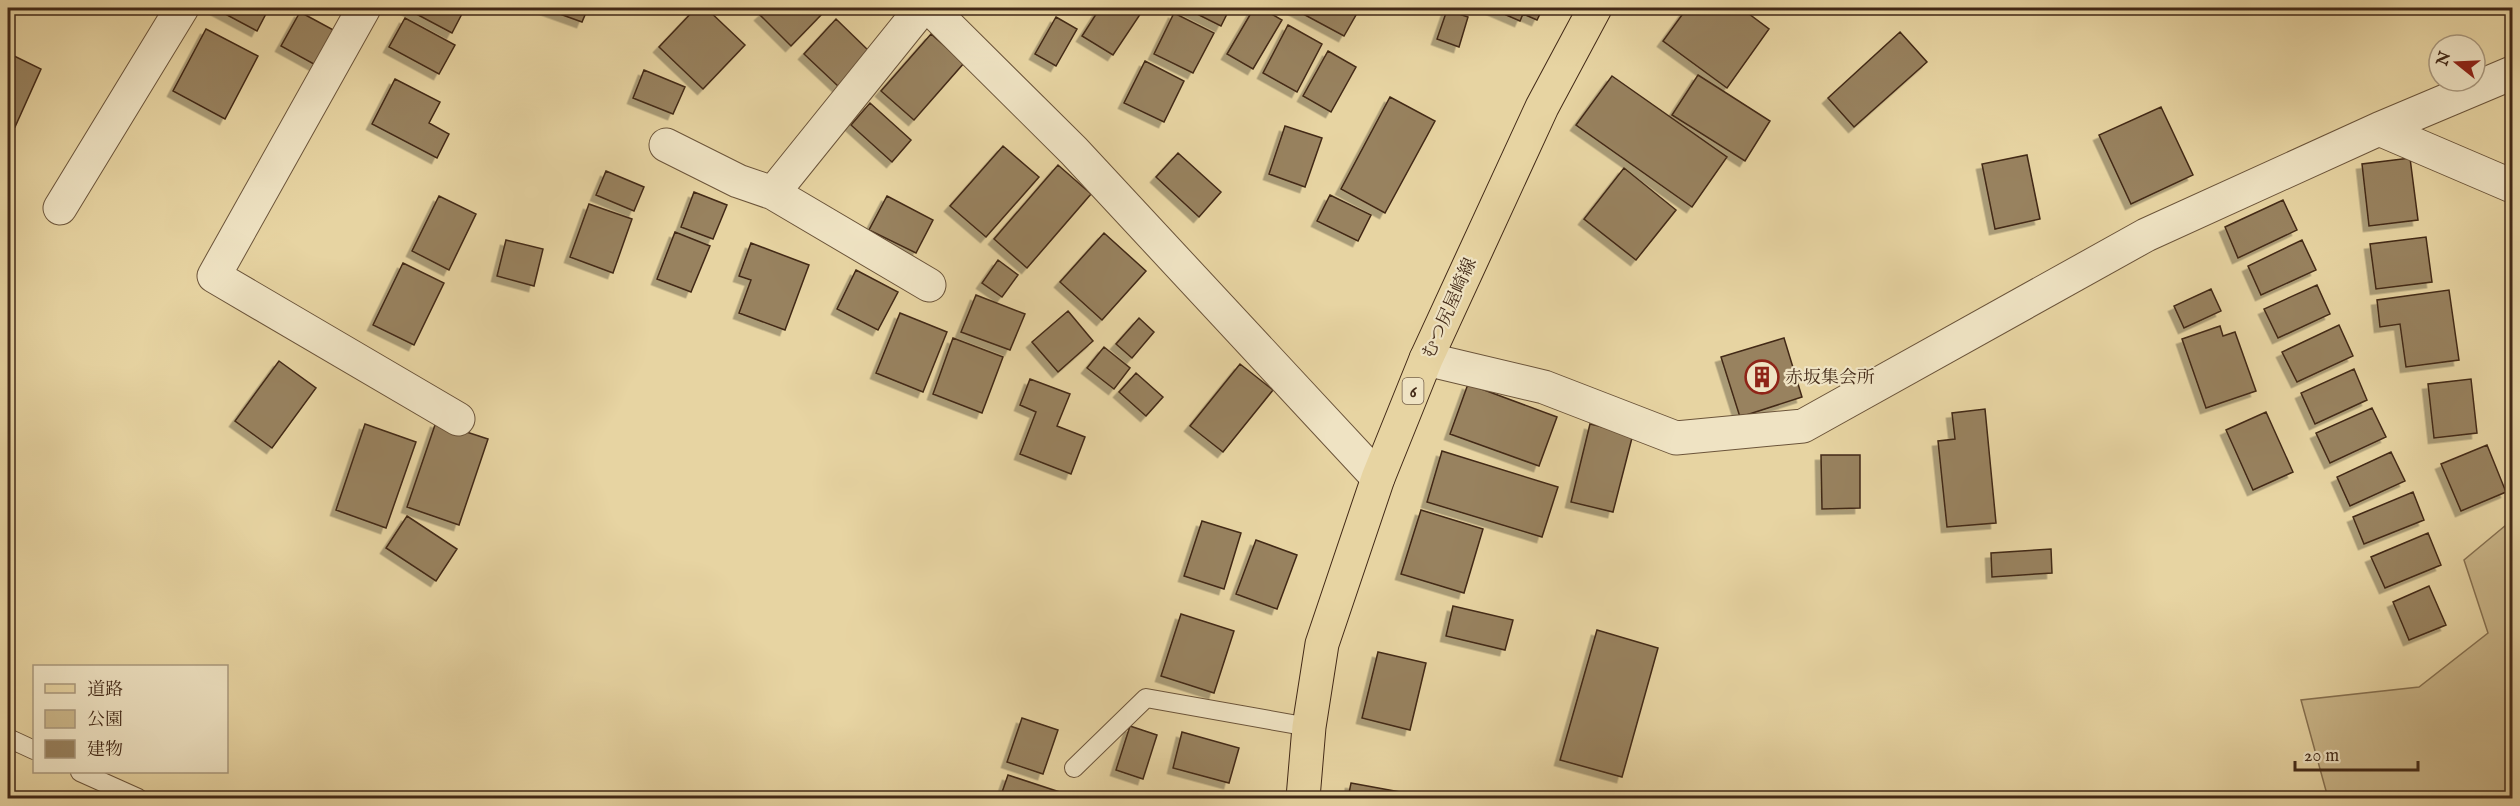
<svg xmlns="http://www.w3.org/2000/svg" width="2520" height="806" viewBox="0 0 2520 806" font-family="'IM FELL English','Noto Serif JP',serif">
	<style>
		.green { fill: #cbb78a; stroke: #867050; stroke-width: 1.5 }
		.building { fill: #98825f; stroke: #422917; stroke-width: 1.5; filter: url(#shadow) }
		.lines { fill: none; stroke-linecap: round; stroke-linejoin: round }
		.lane-casing { stroke: #6b543a; stroke-width: 20 }
		.street-casing { stroke: #6b543a; stroke-width: 35 }
		.primary-casing { stroke: #422917; stroke-width: 35 }
		.lane { stroke: #efe3c3; stroke-width: 18 }
		.street { stroke: #efe3c3; stroke-width: 33 }
		.primary { stroke: #e7d4a2; stroke-width: 33 }
		.labels { text-anchor: middle; stroke-width: 4.5; stroke-linejoin: round; paint-order: stroke }
		.shield { fill: #efe3c3; stroke: #76614b; stroke-width: 1.5 }
		.shield-label { font-size: 16px; font-weight: bold; fill: #422917 }
		.street-label { font-size: 18px; fill: #422917; stroke: #efe3c3 }
		.poi-label { font-size: 18px; fill: #422917; stroke: #efe3c3; text-anchor: start }
	</style>
	<defs>
		<filter id="shadow"><feDropShadow dx="-5.5" dy="5.5" stdDeviation="0" flood-color="#0004"/></filter>
	</defs>
	<rect width="100%" height="100%" fill="#e7d4a2"/>
	<filter id="stains"><feTurbulence type="fractalNoise" baseFrequency=".00333" numOctaves="4"/><feColorMatrix values="0 0 0 0 .2 0 0 0 0 .09 0 0 0 0 .02 0 0 0 .5 -.17"/></filter>
	<radialGradient id="worn" r=".72"><stop offset=".6" stop-color="#630" stop-opacity="0"/><stop offset="1" stop-color="#630" stop-opacity=".3"/></radialGradient>
	<!-- green -->
	<path class="green" d="M2512,520V741L2507,753L2511,798H2328L2301,700L2419,687L2488,633L2464,560Z"/>
	<!-- building -->
	<path class="building" d="M214,8H269L257,31Z
		M405,8H465L452,33Z
		M543,8H588L582,22Z
		M696,8H706L745,45L703,89L659,47Z
		M768,8H815L822,14L791,46L760,15Z
		M1100,8H1133L1141,13L1113,55L1082,36Z
		M1185,8H1230L1221,26Z
		M1254,8H1261L1282,20L1253,69L1227,54Z
		M1292,8H1360L1344,36Z
		M1490,8H1543L1537,20L1523,14L1520,21Z
		M1687,8H1741L1769,29L1727,88L1663,41Z
		M1447,10L1468,17L1459,47L1437,39Z
		M300,12L339,33L321,68L281,46Z
		M1174,13L1214,33L1193,73L1154,54Z
		M1056,17L1077,29L1056,66L1035,54Z
		M405,18L455,45L439,74L389,47Z
		M836,19L871,53L839,87L804,54Z
		M1288,25L1322,44L1297,92L1263,73Z
		M206,29L258,56L225,119L173,91Z
		M1900,32L1927,62L1854,127L1828,98Z
		M931,34L964,63L914,120L881,91Z
		M1328,51L1356,67L1331,112L1303,96Z
		M8,53L41,69L15,127L8,124Z
		M1145,61L1184,81L1164,122L1124,103Z
		M644,70L685,87L673,114L633,98Z
		M1698,75L1770,121L1745,161L1672,115Z
		M1612,76L1727,157L1692,207L1576,125Z
		M395,79L440,102L429,123L449,134L437,158L372,124Z
		M1390,97L1435,121L1385,213L1341,189Z
		M870,103L911,140L892,162L851,125Z
		M2161,107L2193,175L2131,204L2099,135Z
		M1285,126L1322,138L1305,187L1269,174Z
		M1003,146L1039,177L986,237L950,206Z
		M1178,153L1221,192L1199,217L1156,177Z
		M2027,155L2040,219L1995,229L1982,164Z
		M2410,158L2418,220L2369,226L2362,164Z
		M1058,165L1091,194L1027,268L994,239Z
		M1624,168L1676,210L1636,260L1584,219Z
		M606,171L644,187L634,211L596,195Z
		M694,192L727,205L713,239L681,227Z
		M1330,195L1371,215L1358,241L1317,221Z
		M439,196L476,214L449,270L412,251Z
		M887,196L933,220L916,253L869,230Z
		M2283,200L2297,230L2238,258L2225,227Z
		M589,204L632,219L613,273L570,257Z
		M675,232L710,246L691,292L657,279Z
		M1104,233L1146,271L1102,320L1060,282Z
		M2426,237L2432,282L2376,289L2370,244Z
		M506,240L543,249L534,286L497,276Z
		M2302,240L2316,270L2261,295L2248,266Z
		M751,243L809,265L785,330L739,313L751,280L739,276Z
		M998,260L1018,275L1002,297L982,283Z
		M403,263L444,283L414,345L373,325Z
		M856,270L898,292L878,330L837,309Z
		M2317,285L2330,314L2278,338L2264,309Z
		M2211,289L2221,311L2184,328L2174,306Z
		M2449,290L2459,360L2406,367L2400,324L2380,327L2377,300Z
		M976,295L1025,314L1010,350L961,332Z
		M1068,311L1093,341L1058,372L1032,342Z
		M900,313L947,332L923,392L876,373Z
		M1139,318L1154,332L1132,358L1116,344Z
		M2339,325L2353,356L2297,382L2282,352Z
		M2220,326L2223,336L2235,332L2256,391L2206,408L2182,339Z
		M953,338L1003,357L982,413L933,394Z
		M1784,338L1802,397L1740,417L1721,357Z
		M1104,347L1130,368L1114,389L1087,368Z
		M279,361L316,388L272,448L235,421Z
		M1240,364L1273,390L1223,452L1190,426Z
		M2354,369L2367,400L2315,424L2301,393Z
		M1136,373L1163,397L1146,416L1119,392Z
		M1030,379L1070,394L1057,426L1085,437L1071,474L1020,454L1036,412L1020,405Z
		M2471,379L2477,433L2434,438L2428,384Z
		M1468,384L1557,417L1539,466L1450,434Z
		M2372,408L2386,437L2330,463L2316,433Z
		M1985,409L1996,523L1947,527L1938,441L1955,439L1952,413Z
		M2266,412L2293,472L2253,490L2226,430Z
		M436,422L488,439L459,525L407,507Z
		M365,424L416,442L386,528L336,510Z
		M1590,424L1633,434L1613,512L1571,502Z
		M2487,445L2506,492L2461,511L2441,464Z
		M1442,451L1558,487L1542,537L1427,502Z
		M2391,452L2405,481L2350,506L2337,477Z
		M1821,455H1860V508L1822,509Z
		M2413,492L2424,520L2364,544L2353,517Z
		M1421,510L1483,529L1464,593L1401,574Z
		M407,516L457,549L436,581L386,548Z
		M1202,521L1241,533L1224,589L1184,576Z
		M2428,533L2441,565L2385,588L2371,557Z
		M1256,540L1297,555L1277,609L1236,594Z
		M2051,549L2052,573L1992,577L1991,553Z
		M2429,586L2446,625L2409,640L2393,602Z
		M1453,606L1513,620L1505,650L1446,636Z
		M1181,614L1234,631L1214,693L1161,676Z
		M1597,630L1658,648L1622,777L1560,760Z
		M1378,652L1426,663L1410,730L1362,718Z
		M1022,718L1058,730L1043,774L1007,762Z
		M1130,726L1157,735L1143,779L1116,770Z
		M1182,732L1239,748L1229,783L1173,768Z
		M1008,775L1078,798H1000Z
		M1351,783L1433,798H1348Z"/>
	<g class="lines">
		<defs>
			<path id="lane" d="M8,738L34,750
				M1074,768L1146,698L1309,727
				M80,772L138,798"/>
			<path id="street" d="M364,8L214,276L458,419
				M930,8L1074,151L1378,478
				M2379,129L2512,73
				M666,145L738,181L773,193L922,8
				M773,193L929,285
				M60,208L182,8
				M1426,359L1544,387L1676,438L1803,426L2146,235L2379,129L2512,186"/>
			<path id="primary" d="M1303,798L1309,727L1322,644L1378,478L1426,359L1542,107L1595,8"/>
		</defs>
		<!-- lane casing -->
		<use href="#lane" class="lane-casing"/>
		<!-- street casing -->
		<use href="#street" class="street-casing"/>
		<!-- primary casing -->
		<use href="#primary" class="primary-casing"/>
		<!-- lane -->
		<use href="#lane" class="lane"/>
		<!-- street -->
		<use href="#street" class="street"/>
		<!-- primary -->
		<use href="#primary" class="primary"/>
	</g>
	<!-- icons -->
	<defs>
		<symbol id="building-ring" viewBox="-11 -11 22 22"><circle r="9.5" fill="#efe3c3" stroke="#8f2418" stroke-width="1.5"/><path d="M-4-6H4V6H1V3H-1V6H-4ZM-2.5-4.3h1.7v1.8h-1.7ZM.8-4.3h1.7v1.8H.8ZM-2.5-1h1.7V.8h-1.7ZM.8-1h1.7V.8H.8Z" fill="#8f2418"/></symbol>
	</defs>
	<g fill-rule="evenodd">
		<use href="#building-ring" x="1743" y="358" width="38" height="38"/>
	</g>
	<g class="labels">
		<!-- shield labels -->
		<rect class="shield" x="1402.5" y="378" width="21" height="26" rx="4.5"/>
		<g class="shield-label">
			<text x="1413" y="397">6</text>
		</g>
		<!-- street labels -->
		<g class="street-label">
			<text transform="translate(1449 308) rotate(-66)" y="6">むつ尻屋崎線</text>
		</g>
		<!-- poi labels -->
		<g class="poi-label">
			<text x="1785" y="383">赤坂集会所</text>
		</g>
	</g>
	<!-- margin -->
	<rect width="2520" height="806" fill="none" stroke="#e7d4a2" stroke-width="30"/>
	<rect x="9" y="9" width="2502" height="788" fill="none" stroke="#422917" stroke-width="3"/>
	<rect x="15" y="15" width="2490" height="776" fill="none" stroke="#422917" stroke-width="1.5"/>
	<!-- legend -->
	<rect x="33" y="665" width="195" height="108" fill="#efe3c3" stroke="#aa997e" stroke-width="1.5"/>
	<rect x="45" y="684" width="30" height="9" fill="#e7d4a2" stroke="#aa997e" stroke-width="1.5"/>
	<text x="87" y="695" font-size="18" fill="#422917">道路</text>
	<rect x="45" y="710" width="30" height="18" fill="#cbb78a" stroke="#aa997e" stroke-width="1.5"/>
	<text x="87" y="725" font-size="18" fill="#422917">公園</text>
	<rect x="45" y="740" width="30" height="18" fill="#98825f" stroke="#aa997e" stroke-width="1.5"/>
	<text x="87" y="755" font-size="18" fill="#422917">建物</text>
	<!-- north arrow -->
	<g transform="translate(2457 63) rotate(288)"><circle r="28" fill="#efe3c3" stroke="#aa997e" stroke-width="1.5"/>
	<path d="M0-4.5L10 22L0 15L-10 22Z" fill="#8f2418"/>
	<text y="-9" font-size="16" font-weight="bold" text-anchor="middle" fill="#422917">N</text>
	</g>
	<!-- scale -->
	<path d="M2295 761v9h123v-9" fill="none" stroke="#422917" stroke-width="3"/>
	<text x="2304" y="761" font-size="18" fill="#422917" stroke="#efe3c3" stroke-width="4.5" paint-order="stroke">20 m</text>
	<rect width="100%" height="100%" filter="url(#stains)"/>
	<rect width="100%" height="100%" fill="url(#worn)"/>
</svg>
